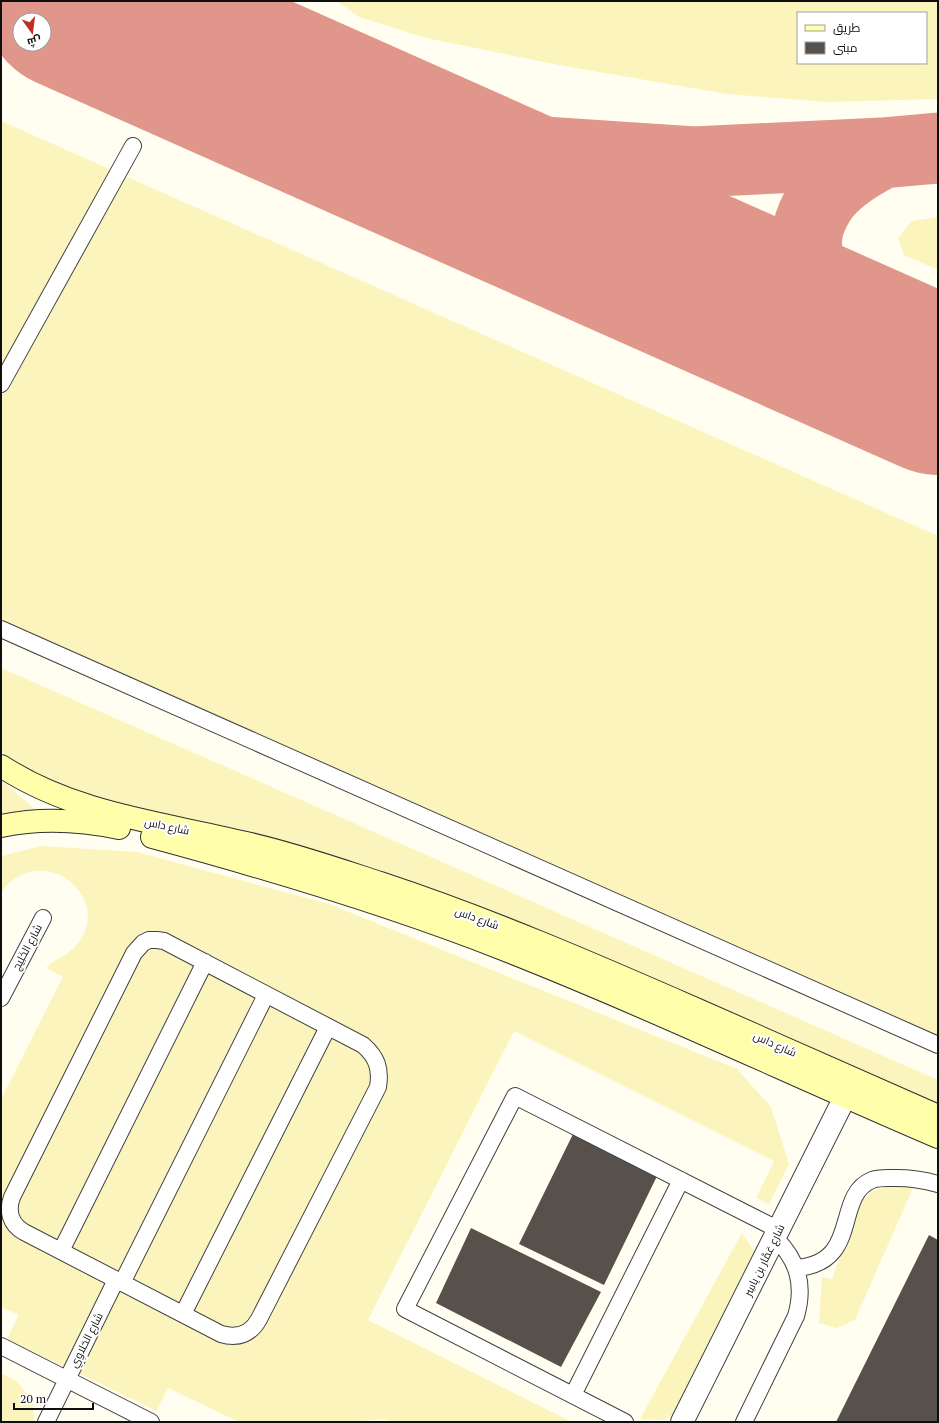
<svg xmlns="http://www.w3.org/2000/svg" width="939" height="1423" viewBox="0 0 939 1423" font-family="'PT Serif',Cairo,serif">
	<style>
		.sand { fill: #fbf4bc; fill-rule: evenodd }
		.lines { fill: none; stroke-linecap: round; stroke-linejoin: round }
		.taxiway { stroke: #e0968a; stroke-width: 71 }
		.runway { stroke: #e0968a; stroke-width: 178 }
		.building { fill: #58514b }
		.lane-casing { stroke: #424242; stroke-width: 18 }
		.street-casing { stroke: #424242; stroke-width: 24 }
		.secondary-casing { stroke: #313131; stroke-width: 24 }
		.lane { stroke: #fff; stroke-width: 16 }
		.street { stroke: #fff; stroke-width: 22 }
		.secondary { stroke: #ffffab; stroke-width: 22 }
		.labels { text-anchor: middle; stroke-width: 4; stroke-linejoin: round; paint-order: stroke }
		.street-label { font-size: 11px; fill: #0f0f0f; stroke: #fff }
	</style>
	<rect width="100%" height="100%" fill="#fffef0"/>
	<!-- sand -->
	<path class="sand" d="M337,1H938V99L826,102L727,94L564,66L426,38L359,17ZM798,13H926V63H798Z
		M1,121L938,536V1045L1,628Z
		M938,217V270L904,255L898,238L912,221Z
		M1,668L938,1080V1125L67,792L25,772L1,751Z
		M1,780L38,812L1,822Z
		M41,846L137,852L329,904L737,1069L771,1107L789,1164L769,1204L756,1198L774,1161L514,1031L368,1320L572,1422H391L384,1419L353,1422H239L168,1388L157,1411L7,1339L19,1315L1,1307V1099L63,977L46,968C58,956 70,956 81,939C105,901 61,857 21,875C13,879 5,885 1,894V856Z
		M890,1186H904L913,1188L855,1320L837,1328L819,1323L822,1277L832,1279L860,1203L872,1191Z
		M742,1233L757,1255L681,1408L665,1420L640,1419Z
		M1,1373L16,1381L33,1401L34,1422H1Z"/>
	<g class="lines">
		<!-- taxiway -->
		<path class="taxiway" d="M232,1L242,33L258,61L317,110L528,151L694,162L882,153L938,148
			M847,345C841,335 833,325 828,314C817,293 804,259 807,235C809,219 820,198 832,187C847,172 864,163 882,153"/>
		<!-- runway -->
		<path class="runway" d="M72,1L938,386"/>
	</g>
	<!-- building -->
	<path class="building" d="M574,1132L659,1172L604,1285L519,1244Z
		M471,1228L601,1292L561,1367L436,1303Z
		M929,1235L938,1240V1422H836Z"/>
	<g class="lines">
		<defs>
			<path id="lane" d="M1,384L133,146
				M1,629L938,1045
				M149,940H157L164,941L363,1045C377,1057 381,1069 378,1087L259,1319C251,1334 238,1339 221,1334L24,1232C10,1224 7,1211 12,1197L134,953L143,943Z
				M1,998L43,918
				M61,1251L205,962
				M796,1268C862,1263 833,1196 872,1180C879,1177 888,1178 896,1178C910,1178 924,1180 938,1184
				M122,1283L266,995
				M183,1314L328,1027
				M1,1346L151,1422
				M573,1395L681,1180
				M46,1422L116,1280
				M625,1422L405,1309L515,1096L779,1230
				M744,1422L796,1316C805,1285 798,1260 775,1238"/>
			<path id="street" d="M682,1422L845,1097"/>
			<path id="secondary" d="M1,766C76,815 165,823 250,844C294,854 337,869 380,883C489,919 593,964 698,1010C778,1046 858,1081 938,1116
				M1,826C39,818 81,820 119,828
				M152,837C271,869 388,904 503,949C650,1007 793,1075 938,1137"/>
		</defs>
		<!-- lane casing -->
		<use href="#lane" class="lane-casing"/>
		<!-- street casing -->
		<use href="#street" class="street-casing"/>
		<!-- secondary casing -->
		<use href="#secondary" class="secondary-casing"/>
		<!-- lane -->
		<use href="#lane" class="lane"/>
		<!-- street -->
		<use href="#street" class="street"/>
		<!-- secondary -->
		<use href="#secondary" class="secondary"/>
	</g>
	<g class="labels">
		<!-- street labels -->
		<g class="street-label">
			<text transform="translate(167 826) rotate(12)" y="4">شارع داس</text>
			<text transform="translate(477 918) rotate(20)" y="4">شارع داس</text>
			<text transform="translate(27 947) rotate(-62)" y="4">شارع الخَلِيج</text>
			<text transform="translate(775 1044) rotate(24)" y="4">شارع داس</text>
			<text transform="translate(764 1260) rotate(-64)" y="4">شارع عَمَّار بن ياسِر</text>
			<text transform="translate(86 1340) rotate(-63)" y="4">شارع الحَلاوِي</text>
		</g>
	</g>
	<!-- border -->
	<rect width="939" height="1423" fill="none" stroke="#0f0f0f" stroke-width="4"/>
	<!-- legend -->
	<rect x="797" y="12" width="130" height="52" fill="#ffffff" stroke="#9f9f9f"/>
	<rect x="805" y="25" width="20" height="6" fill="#ffffab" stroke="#9f9f9f"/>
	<text x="833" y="32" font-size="12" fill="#0f0f0f">طريق</text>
	<rect x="805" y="42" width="20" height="12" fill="#58514b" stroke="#9f9f9f"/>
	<text x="833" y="52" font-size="12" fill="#0f0f0f">مبنى</text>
	<!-- north arrow -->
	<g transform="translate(32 32) rotate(166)"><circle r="19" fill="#ffffff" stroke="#9f9f9f"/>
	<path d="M0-3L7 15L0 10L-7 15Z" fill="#c22d23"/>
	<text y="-6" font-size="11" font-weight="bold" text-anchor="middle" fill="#0f0f0f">ش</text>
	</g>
	<!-- scale -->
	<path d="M14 1403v6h79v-6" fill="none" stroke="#0f0f0f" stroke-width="2"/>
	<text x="20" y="1403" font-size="12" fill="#0f0f0f" stroke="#ffffff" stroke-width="3" paint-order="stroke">20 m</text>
</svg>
